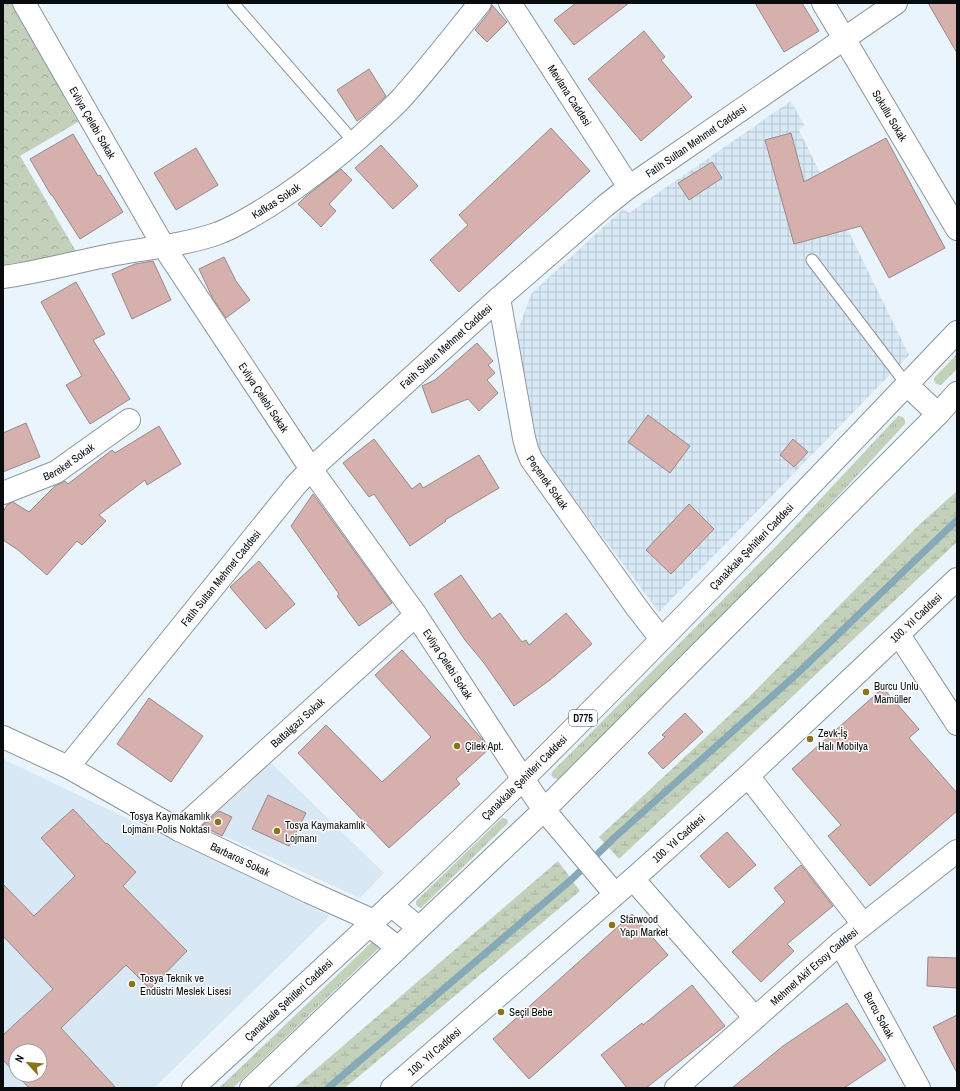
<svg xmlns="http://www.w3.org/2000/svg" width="960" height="1091" viewBox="0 0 960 1091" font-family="'Archivo Narrow',sans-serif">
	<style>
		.built { fill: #d8e8f5; fill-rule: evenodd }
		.industrial { fill: url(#industrial-grid) }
		.grass { fill: url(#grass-tufts) }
		.forest { fill: url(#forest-crowns) }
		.wetland { fill: url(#wetland-marsh) }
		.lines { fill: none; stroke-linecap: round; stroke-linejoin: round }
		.stream { stroke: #85a9b7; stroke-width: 7 }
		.building { fill: #d6b0ad; stroke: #968988 }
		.lane-casing { stroke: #8c959d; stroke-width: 13 }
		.street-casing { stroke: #8c959d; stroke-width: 24 }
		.secondary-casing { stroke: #8c959d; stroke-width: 24 }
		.primary-casing { stroke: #8c959d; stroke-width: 24 }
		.lane { stroke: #fff; stroke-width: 11 }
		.street { stroke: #fff; stroke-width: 22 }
		.secondary { stroke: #fff; stroke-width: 22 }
		.primary { stroke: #fff; stroke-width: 22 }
		.poi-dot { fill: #887519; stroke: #fff; stroke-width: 1.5 }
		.labels { text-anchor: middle; stroke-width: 3; stroke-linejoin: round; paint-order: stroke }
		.shield { fill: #fff; stroke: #535557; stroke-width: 1 }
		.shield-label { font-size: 10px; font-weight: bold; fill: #090c0f }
		.street-label { font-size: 11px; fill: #090c0f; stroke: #fff }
		.poi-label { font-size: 11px; fill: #090c0f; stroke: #fff; text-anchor: start }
	</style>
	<defs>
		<pattern id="industrial-grid" width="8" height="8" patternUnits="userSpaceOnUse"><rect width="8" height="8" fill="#d8e8f5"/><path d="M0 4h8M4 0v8" fill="none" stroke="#b8c6d1"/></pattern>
		<pattern id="grass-tufts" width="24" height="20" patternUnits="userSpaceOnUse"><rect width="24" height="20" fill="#c3d1bb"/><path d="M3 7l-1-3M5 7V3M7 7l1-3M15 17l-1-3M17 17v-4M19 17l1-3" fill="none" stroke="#a6b2a0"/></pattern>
		<pattern id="forest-crowns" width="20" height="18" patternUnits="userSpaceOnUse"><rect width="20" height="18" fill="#c3d1bb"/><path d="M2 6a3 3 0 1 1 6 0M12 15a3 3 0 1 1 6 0" fill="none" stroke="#a6b2a0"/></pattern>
		<pattern id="wetland-marsh" width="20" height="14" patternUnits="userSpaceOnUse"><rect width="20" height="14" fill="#c3d1bb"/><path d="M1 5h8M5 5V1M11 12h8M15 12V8" fill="none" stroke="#a6b2a0"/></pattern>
	</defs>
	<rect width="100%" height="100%" fill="#eaf4fd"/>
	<!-- built -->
	<path class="built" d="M3,759L293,898L330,916L154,1088H3ZM16,1051H40V1075H16Z
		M267,759L384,873L360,898L202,826Z"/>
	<!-- industrial -->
	<path class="industrial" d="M791,101L804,125L799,130L909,355L659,612L536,448L516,336L531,294L623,209L629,213Z"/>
	<!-- grass -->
	<path class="grass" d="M957,354V369L941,385L936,384L934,380V378Z
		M898,416C903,416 906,419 905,424L788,550L560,780L554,778L551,775L552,772L784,538Z
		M502,818L507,819L508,823L421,908L418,907L416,904V901Z
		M373,941L380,947L233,1088H219Z"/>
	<!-- forest -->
	<path class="forest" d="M3,3H12L78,122L20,156L77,253L3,265Z"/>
	<!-- wetland -->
	<path class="wetland" d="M957,491V542L619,859L599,837L750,696L920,524Z
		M558,861L580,891L345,1088H294Z"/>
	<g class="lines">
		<!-- stream -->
		<path class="stream" d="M328,1088L572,879L615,837L799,672L957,520"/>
	</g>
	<!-- building -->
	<path class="building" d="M576,3H629L574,45L554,20Z
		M755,3H802L819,31L784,52Z
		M928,3H957V53Z
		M492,5L507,22L487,42L475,30L490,11Z
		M644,31L665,57L661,60L692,97L641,141L588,79Z
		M369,69L386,96L364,116L357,121L337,90Z
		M551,128L590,171L459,292L430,260L468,225L459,215Z
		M791,133L804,182L886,138L945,248L889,278L861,226L794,244L765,140Z
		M73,134L98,176L100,175L123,212L80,239L52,195H51L30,159Z
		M381,145L418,186L393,209L355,168Z
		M196,148L218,185L176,210L154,173Z
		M712,162L722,178L689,200L678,183Z
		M341,169L352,180L329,204L336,211L321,227L298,204L305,197Z
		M224,257L236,281L250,300L226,318L213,299L199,269Z
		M153,261L171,300L132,319L112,274L135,264Z
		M76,282L105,334L93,340L130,399L90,424L66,385L82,376L41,302Z
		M477,343L493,361L488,365L495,373L487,380L498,393L479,411L468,399L432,413L422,386L435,380Z
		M648,415L690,446L670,473L628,442Z
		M26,423L40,457L3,472V433Z
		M159,426L181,464L147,485L145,480L99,515L106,521L82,545L77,541L47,575L18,550L3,540V512L7,505L13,502L29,512L55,486L65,481L68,484L112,450L115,453Z
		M374,439L412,489L420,483L423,488L479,455L499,488L445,520L446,521L410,546L374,494L369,497L343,463Z
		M793,439L808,452L794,467L780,455Z
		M313,494L392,603L359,626L337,596L339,594L291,526Z
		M689,504L714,529L671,574L646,550Z
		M259,561L295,604L266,629L230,587Z
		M461,575L492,619L500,613L522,642L526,640L529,645L566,613L592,644L550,680L514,706L484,663L465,640L434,594Z
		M402,650L482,739L489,749L456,779L460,784L389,848L298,753L326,725L382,782L431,737L375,675Z
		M883,688L919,729L909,738L957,793V811L870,886L828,836L841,825L792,769Z
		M149,698L203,736L171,782L117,744Z
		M685,713L703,732L663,769L648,753L665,737L662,735Z
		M268,795L306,813L289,846L252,829Z
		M73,809L106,844L107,843L136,872L123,886L187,951L150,989L126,965L61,1028L116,1088H29L17,1075H40V1051H16V1074L3,1060V1035L53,989L3,936V884L34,916L75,876L41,838Z
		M219,811L232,817L222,836L202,826Z
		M727,832L756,865L729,888L700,856Z
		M801,865L833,906L787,944L794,951L761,982L732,952L785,902L774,888Z
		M632,914L668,955L529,1079L493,1039Z
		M928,957L957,958V988L927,986Z
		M692,985L725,1026L646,1088H627L601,1055L642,1023L643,1025Z
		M847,1003L886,1060L844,1088H732L783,1046Z
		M957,1015V1073L933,1027Z"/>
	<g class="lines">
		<defs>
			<path id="lane" d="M233,3L354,142
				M812,260L907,385"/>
			<g id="street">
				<path id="s1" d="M24,3L164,247L311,469L416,615L523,779"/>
				<path id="s2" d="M823,3L957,229"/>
				<path id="s3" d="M3,277C41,272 78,261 116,254C149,248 184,245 216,234C236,227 254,215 272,204C303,184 331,162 359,138C372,126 386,114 399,101C427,70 453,36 480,3"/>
				<path id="s4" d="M499,298L524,438L527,449L531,459L637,608L661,639"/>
				<path id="s5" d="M3,493L56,472L129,420"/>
				<path d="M899,635L957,724"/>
				<path id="s6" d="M3,737L68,767L179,830L309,892L374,921"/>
				<path d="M748,776L863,924"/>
				<path d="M544,810L615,894"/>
				<path id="s7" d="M179,830L416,615"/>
				<path d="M633,879L755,1018"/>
				<path id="s8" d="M840,943L919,1088"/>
			</g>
			<g id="secondary">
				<path id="s9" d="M510,3L629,187"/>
				<path id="s10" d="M68,767L295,486L311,469L499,298L605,206L629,187L896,3"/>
				<path id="s11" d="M392,1088L633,879L748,776L957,579"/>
				<path id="s12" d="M676,1088L840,943L957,851"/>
			</g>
			<g id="primary">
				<path d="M907,385L938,414"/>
				<path d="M523,779L544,810"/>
				<path d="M391,905L419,928"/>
				<path d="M369,925L398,948"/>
				<path id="s13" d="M193,1088C304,985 417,884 524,778C671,632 814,482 957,332"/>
				<path d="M251,1088L398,948L544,810L938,414L957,393"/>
			</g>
		</defs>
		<!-- lane casing -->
		<use href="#lane" class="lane-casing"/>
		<!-- street casing -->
		<use href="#street" class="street-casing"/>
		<!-- secondary casing -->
		<use href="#secondary" class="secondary-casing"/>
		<!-- primary casing -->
		<use href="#primary" class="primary-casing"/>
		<!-- lane -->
		<use href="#lane" class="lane"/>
		<!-- street -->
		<use href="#street" class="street"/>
		<!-- secondary -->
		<use href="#secondary" class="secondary"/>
		<!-- primary -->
		<use href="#primary" class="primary"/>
	</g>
	<!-- markers -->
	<g class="poi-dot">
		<circle cx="866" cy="692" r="4"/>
		<circle cx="810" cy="739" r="4"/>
		<circle cx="457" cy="746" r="4"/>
		<circle cx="218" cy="822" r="4"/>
		<circle cx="277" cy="831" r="4"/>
		<circle cx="612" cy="925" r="4"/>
		<circle cx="132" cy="984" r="4"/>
		<circle cx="501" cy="1012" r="4"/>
	</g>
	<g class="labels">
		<!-- shield labels -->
		<rect class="shield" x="569" y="710" width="28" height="16" rx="3"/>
		<g class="shield-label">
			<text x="583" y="722">D775</text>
		</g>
		<!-- street labels -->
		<g class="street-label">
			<text dy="4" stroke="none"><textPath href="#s9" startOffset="110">Mevlana Caddesi</textPath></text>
			<text dy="4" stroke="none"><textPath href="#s2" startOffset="131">Sokullu Sokak</textPath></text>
			<text dy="4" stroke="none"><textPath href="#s1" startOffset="138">Evliya Çelebi Sokak</textPath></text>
			<text dy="4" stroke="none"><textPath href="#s10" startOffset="891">Fatih Sultan Mehmet Caddesi</textPath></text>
			<text dy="4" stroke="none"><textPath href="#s3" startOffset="286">Kafkas Sokak</textPath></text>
			<text dy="4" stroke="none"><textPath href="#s10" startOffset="567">Fatih Sultan Mehmet Caddesi</textPath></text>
			<text dy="4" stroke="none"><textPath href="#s1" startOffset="462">Evliya Çelebi Sokak</textPath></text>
			<text dy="4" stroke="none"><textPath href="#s5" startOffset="73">Bereket Sokak</textPath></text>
			<text dy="4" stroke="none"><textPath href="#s4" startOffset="193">Peçenek Sokak</textPath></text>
			<text dy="4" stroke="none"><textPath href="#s13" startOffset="778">Çanakkale Şehitleri Caddesi</textPath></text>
			<text dy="4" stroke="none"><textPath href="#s10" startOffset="243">Fatih Sultan Mehmet Caddesi</textPath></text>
			<text dy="4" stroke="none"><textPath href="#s11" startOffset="704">100. Yıl Caddesi</textPath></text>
			<text dy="4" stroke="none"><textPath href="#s1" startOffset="786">Evliya Çelebi Sokak</textPath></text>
			<text dy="4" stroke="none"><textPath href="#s7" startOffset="160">Battalgazi Sokak</textPath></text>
			<text dy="4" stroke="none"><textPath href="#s13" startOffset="454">Çanakkale Şehitleri Caddesi</textPath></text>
			<text dy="4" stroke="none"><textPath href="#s11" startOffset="380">100. Yıl Caddesi</textPath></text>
			<text dy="4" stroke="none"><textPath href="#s6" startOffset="267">Barbaros Sokak</textPath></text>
			<text dy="4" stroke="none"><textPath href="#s12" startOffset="184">Mehmet Akif Ersoy Caddesi</textPath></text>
			<text dy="4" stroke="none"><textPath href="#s13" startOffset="130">Çanakkale Şehitleri Caddesi</textPath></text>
			<text dy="4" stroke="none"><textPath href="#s8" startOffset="82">Burcu Sokak</textPath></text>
			<text dy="4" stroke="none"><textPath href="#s11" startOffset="56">100. Yıl Caddesi</textPath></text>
		</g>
		<!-- poi labels -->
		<g class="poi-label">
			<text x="874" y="690">Burcu Unlu<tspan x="874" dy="13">Mamüller</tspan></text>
			<text x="818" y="737">Zevk-İş<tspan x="818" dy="13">Halı Mobilya</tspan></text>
			<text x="465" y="750">Çilek Apt.</text>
			<text x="210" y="820" text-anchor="end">Tosya Kaymakamlık<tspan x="210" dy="13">Lojmanı Polis Noktası</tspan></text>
			<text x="285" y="829">Tosya Kaymakamlık<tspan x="285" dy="13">Lojmanı</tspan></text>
			<text x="620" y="923">Starwood<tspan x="620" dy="13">Yapı Market</tspan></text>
			<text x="140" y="982">Tosya Teknik ve<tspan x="140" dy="13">Endüstri Meslek Lisesi</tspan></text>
			<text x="509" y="1016">Seçil Bebe</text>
		</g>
	</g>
	<!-- border -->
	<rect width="960" height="1091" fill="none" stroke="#090c0f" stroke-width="8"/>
	<!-- north arrow -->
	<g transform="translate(28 1063) rotate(297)"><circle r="19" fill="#ffffff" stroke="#9d9e9f"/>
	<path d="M0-3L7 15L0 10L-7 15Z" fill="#887519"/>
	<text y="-6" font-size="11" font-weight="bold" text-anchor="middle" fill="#090c0f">N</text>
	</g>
</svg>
